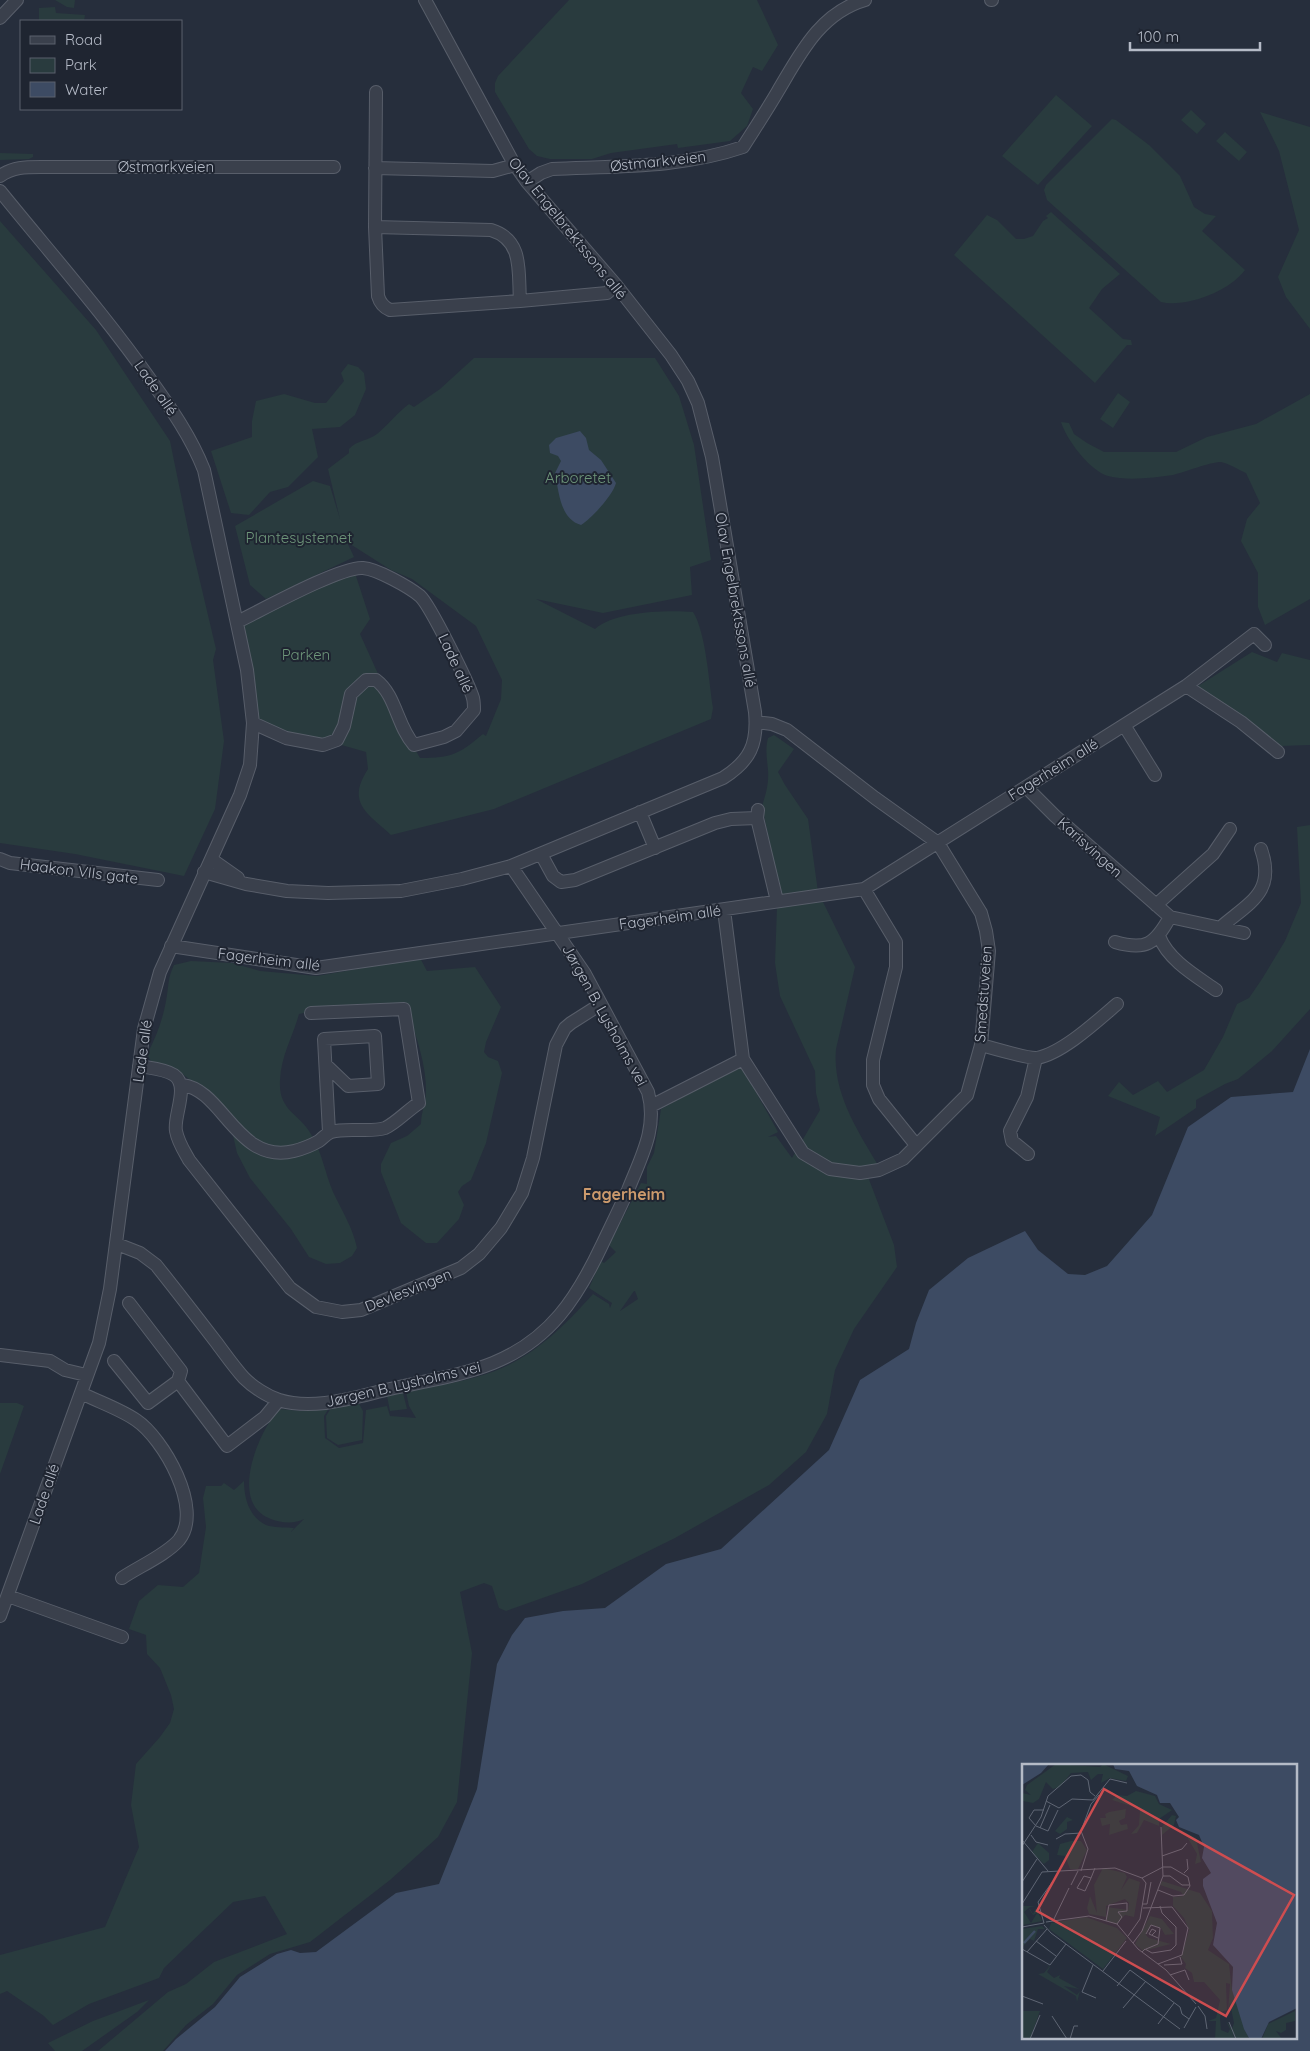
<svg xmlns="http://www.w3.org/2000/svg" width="1310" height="2051" viewBox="0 0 1310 2051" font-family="Quicksand,sans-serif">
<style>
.green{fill:#293b3e;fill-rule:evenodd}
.water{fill:#3d4b63;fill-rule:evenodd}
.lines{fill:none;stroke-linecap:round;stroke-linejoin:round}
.minor-casing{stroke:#585e6a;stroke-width:14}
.minor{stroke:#3a404c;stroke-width:12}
.labels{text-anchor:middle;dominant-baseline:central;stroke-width:4;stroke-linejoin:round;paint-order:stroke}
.street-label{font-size:15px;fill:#b5bbc7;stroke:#1f2531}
.park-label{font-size:15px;fill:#6e967a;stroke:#1f2531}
.neighbourhood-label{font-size:16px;font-weight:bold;fill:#cc9a6c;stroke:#1f2531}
.inset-river{fill:none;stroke:#3d4b63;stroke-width:2.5}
.inset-road{fill:none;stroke:#5f6674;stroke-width:1}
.view{fill:#ce4d50;fill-opacity:0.15;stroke:#ce4d50;stroke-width:2.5}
.inset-edge{fill:none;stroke:#b5bbc7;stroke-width:2.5}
</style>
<rect width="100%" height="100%" fill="#262e3c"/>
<path class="green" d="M55 0H75L74 8 67 7Z
M569 0H757L778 45 762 71 753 67 741 93 753 109 747 126 730 141 678 148 677 144 611 153 592 159H550L537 156 529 149 495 92V83L498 76Z
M55 7 56 13 85 15 84 21H39V8Z
M1056 95 1092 126 1038 185 1002 156Z
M1191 110 1206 124 1197 134 1181 120Z
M1260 112 1310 127V329L1286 297 1278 277 1299 230 1279 151Z
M1112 119 1116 120 1149 145 1180 176 1194 207 1205 214 1216 216 1202 231 1245 270C1230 291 1186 308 1161 302L1047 200 1044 190 1046 185Z
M1225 132 1247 152 1239 161 1216 141Z
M0 153 33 154V157L29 159 0 160Z
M1051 212 1120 274 1102 289 1089 308 1123 339 1131 340 1132 345H1127L1095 383 954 255 987 215 997 220 1016 239H1024L1033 236 1043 221 1048 218 1046 216Z
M0 221 96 330 170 441 190 539 216 649 213 660 224 741 215 809 184 876 75 854 0 843Z
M474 358H655L679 396 694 445 711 560 690 567 692 595 603 613 536 599 595 629C615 611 667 610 693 612 706 632 709 683 713 708L711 719 494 809 391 835C367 813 346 803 368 769L366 752 331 742 351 694 376 680 420 758C452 758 459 754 483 734L486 736 501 699 502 680 476 626 412 579 391 570 347 542 354 557 266 599 250 585 235 526 313 481 330 486 340 519 328 469 349 453V449C357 440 368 441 377 434 388 425 397 413 409 404L414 407 440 389Z
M348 364 358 367 364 373 366 389 355 415 340 427 312 429 318 457 288 487 270 492 249 515 231 513 211 451 252 437V421L256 401 284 394 315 403H326L344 381 341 373Z
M1118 393 1130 402 1113 428 1100 419Z
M1310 394V599L1265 625 1258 607V573L1241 541 1247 519 1260 503 1246 473C1239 470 1228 463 1221 462 1210 462 1185 472 1173 475 1153 478 1127 481 1108 476 1090 471 1066 439 1061 422L1069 423 1074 434 1087 443 1104 452H1176L1207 437 1256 424Z
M354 570 370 619 360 634 379 676 365 677 334 737 322 742 288 737 258 723 241 629 253 616Z
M1252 652 1277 662 1282 653 1310 660V745L1280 746 1195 688Z
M774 735 794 749 778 772 785 785 808 819 818 892 781 897 762 806C766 794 769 783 768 770 767 759 765 749 768 738Z
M1310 825V1009L1272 1051 1238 1079 1225 1084 1196 1100V1108L1155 1136 1160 1117 1108 1096 1119 1082 1133 1095 1158 1081 1167 1092 1204 1070 1223 1037 1237 1004 1249 998 1262 979 1285 941 1301 903 1297 827Z
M823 902 855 967 836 1049C832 1093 858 1131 879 1167L865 1169 894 1245 897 1267 854 1329 835 1370 827 1414 806 1452 769 1485 675 1538 582 1584 506 1611 499 1608 492 1586 484 1583 460 1592 472 1653 457 1802 438 1837 390 1880 310 1942 270 1954 237 1975 213 2004 186 2025 163 2051H98L168 1992 186 1984 214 1962 287 1934 265 1896 233 1902 164 1968 159 1978 89 2004 53 2025 44 2016 7 1991 0 1994V1955L105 1927 139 1847 131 1805 136 1764 160 1737 170 1723 174 1709 171 1695 160 1668 147 1654 146 1635 129 1629 139 1601 158 1585 183 1587 199 1573 206 1527 203 1498 206 1486H221L224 1483 234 1490 244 1481C244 1498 249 1517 266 1525 274 1528 285 1527 294 1528L291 1532 304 1519C295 1524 281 1523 271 1519 228 1504 258 1432 279 1409L303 1411 329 1408 324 1416 325 1438 339 1448 363 1443 366 1410 387 1406 390 1416 416 1418 409 1406 406 1392C434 1386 469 1381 495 1371 536 1355 565 1325 593 1294L609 1304 610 1308 612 1303 589 1288 601 1261 604 1263 616 1252 609 1245 641 1183 647 1184V1167L654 1153 661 1109 741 1065 778 1132 768 1137 776 1136 792 1158 820 1110 816 1093 815 1071 780 996 775 963 777 907ZM635 1291 638 1299 620 1311 634 1291Z
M420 958 427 971 475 967 501 1007 486 1042 484 1052 488 1057 498 1061 502 1073 486 1143 471 1180 462 1186 458 1192 464 1205 459 1219 437 1243H426L401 1223 381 1172V1164L391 1143 407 1136 421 1124C421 1112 426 1103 426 1090 426 1065 417 1039 409 1015L317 1010 299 1014C293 1036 281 1056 280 1080 278 1111 299 1113 311 1134 322 1152 325 1173 333 1192 342 1211 353 1228 357 1248L352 1256 340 1263 326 1264 309 1257 291 1229 250 1178 237 1153 230 1122 197 1085 181 1073 152 1063 147 1054C157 1036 164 1016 167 995 169 982 168 978 174 965L191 961 232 963 260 971 317 976Z
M403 1393 407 1409 390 1411 387 1396Z
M358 1402 363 1411 362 1440 338 1445 327 1438 326 1416 331 1408Z
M0 1403H17L24 1406 0 1474Z
M149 2000 137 2012 82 2051H55L48 2043 93 2021Z"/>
<path class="water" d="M580 431 586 438 589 450 601 460 616 483C613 495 592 518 581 525 560 519 559 492 555 473L561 461 558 456 550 453 549 445 556 438Z
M1310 1049V2051H165L176 2039 215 2007 240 1977 277 1954 291 1950 300 1953 316 1952 396 1893 439 1884 477 1789 497 1664 512 1635 525 1618 563 1611 605 1608 666 1564 721 1549 829 1450 860 1380 909 1349 916 1323 929 1290 968 1258 1025 1231 1038 1250 1068 1274 1085 1275 1107 1266 1152 1215 1188 1127 1231 1097 1293 1092ZM1024 1765H1296V2037H1024Z"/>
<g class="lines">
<g class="minor-casing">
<path id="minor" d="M991 0H992
M0 18 17 0
M375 168 493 171 515 165
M0 176C13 167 25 167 41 167H334
M527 182 541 173 552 169C616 166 682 168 743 147 755 128 767 110 778 91 800 54 820 13 865 0
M0 191C51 254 105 315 152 382 172 410 191 437 204 470L247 670 253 723 250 765 240 795 160 972 144 1029 110 1289 99 1343 0 1616
M375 227 376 92
M520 301 390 310C383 307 380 303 378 296L375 227 491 230C524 240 518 272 520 301L607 293 616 285
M237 622C260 611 341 566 363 568 377 569 409 587 420 596 430 605 469 684 473 698 474 702 474 706 474 710L456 731 444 737 414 745C397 726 396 695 376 680H366L351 694 344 726 337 740 323 745 286 738 253 723
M1186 686 1241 722 1278 752
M1124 725 1155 775
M1026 787 1055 816 1170 917 1244 933
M758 810 757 818 777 901
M640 812 655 848
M541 854 553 876 561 882 575 880 715 823 731 819 757 818
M0 859 10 863 158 880
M211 859 238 878
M204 872 246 884 287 891 328 893 401 891 462 879 511 866 723 778C750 761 758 744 755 712L712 457 698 403 688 381 671 355 616 285 527 182 513 162 425 0
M864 889 896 942V967L873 1060V1085L879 1099 916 1145
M1156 905 1213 854 1230 829
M724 910 743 1059 803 1153 830 1169 860 1173 879 1170 903 1159 967 1095 981 1045 989 951 986 931 981 913 938 843 875 798 787 730 772 724 756 722
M1221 927C1250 902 1276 892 1261 849
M1159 936C1168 960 1196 976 1216 990
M1115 942C1146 951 1155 944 1170 917
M171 946 316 968 864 889 1186 686 1254 634 1265 645
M981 1045C992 1048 1029 1059 1037 1058 1063 1053 1097 1021 1117 1004
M326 1065 348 1086 378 1084 375 1036 324 1039 329 1132
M139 1066C150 1068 165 1069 174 1075 190 1086 173 1116 176 1131 178 1142 184 1151 189 1160L290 1288 316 1307 342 1312 361 1310 461 1268 479 1254 501 1228 522 1193 533 1158 556 1045 565 1028 571 1023 601 1004
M182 1085C223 1089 237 1165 294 1151 302 1149 312 1145 319 1141 323 1138 326 1134 331 1132 347 1127 371 1133 385 1128 395 1124 409 1109 419 1103L404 1009 311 1013
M651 1106 743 1059
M1028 1154 1012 1141 1010 1131 1027 1097 1036 1058
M117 1244 140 1253 156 1265C176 1290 196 1316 216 1342 225 1354 234 1367 244 1378 253 1387 267 1396 279 1400 314 1411 355 1397 390 1389 424 1381 461 1376 493 1363 550 1340 577 1298 602 1245 611 1226 620 1208 628 1190 641 1157 658 1128 648 1092L585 974 511 866
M129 1303 181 1371 178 1381 227 1446 265 1417 279 1400
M0 1355 50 1361 65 1370 86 1375
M114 1361 148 1403 178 1381
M81 1393C99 1402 120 1409 136 1420 163 1438 204 1509 179 1540 166 1555 138 1567 122 1578
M8 1596 122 1637"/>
</g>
<use href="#minor" class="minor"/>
</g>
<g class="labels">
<g class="street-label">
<text transform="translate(658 161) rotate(-6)">Østmarkveien</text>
<text x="166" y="166">Østmarkveien</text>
<text transform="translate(568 228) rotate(51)">Olav Engelbrektssons allé</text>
<text transform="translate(156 388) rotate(55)">Lade allé</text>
<text transform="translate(736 600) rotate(80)">Olav Engelbrektssons allé</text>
<text transform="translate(456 663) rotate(65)">Lade allé</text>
<text transform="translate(1053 769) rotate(-32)">Fagerheim allé</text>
<text transform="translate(1090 847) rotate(42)">Karisvingen</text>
<text transform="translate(79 871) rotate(7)">Haakon VIIs gate</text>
<text transform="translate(670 917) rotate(-8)">Fagerheim allé</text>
<text transform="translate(269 959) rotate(7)">Fagerheim allé</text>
<text transform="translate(983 994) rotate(-86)">Smedstuveien</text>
<text transform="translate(605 1015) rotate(61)">Jørgen B. Lysholms vei</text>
<text transform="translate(142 1051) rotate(-82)">Lade allé</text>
<text transform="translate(408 1290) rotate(-22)">Devlesvingen</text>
<text transform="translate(403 1384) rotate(-13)">Jørgen B. Lysholms vei</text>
<text transform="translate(44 1494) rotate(-71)">Lade allé</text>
</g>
<g class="park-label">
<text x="578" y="477">Arboretet</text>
<text x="299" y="537">Plantesystemet</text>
<text x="306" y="654">Parken</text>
</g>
<g class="neighbourhood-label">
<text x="624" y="1194">Fagerheim</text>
</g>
</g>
<g transform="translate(1022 1764)">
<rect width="275" height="275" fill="#262e3c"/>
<path d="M34 0 78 3 81 0 106 12 104 17 88 14 79 19 81 10H76L69 16 66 8 49 9 38 23 31 25 24 18 17 35 11 39 1 37 0 41V29L9 31 3 26 5 21ZM114 27 133 32 137 40 150 46 137 55V62L122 56 115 69 109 70 117 61 118 45 90 36 95 31 105 32ZM104 45 103 54 97 57 99 61 105 60 106 65 87 71 88 60 80 62 78 54H84L83 50 87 48ZM150 51 154 52 152 61 140 71 139 64ZM45 53 51 56 45 58V65L38 70 33 67ZM159 66 174 74 179 98 173 100 175 90 165 73 158 69ZM49 77H59L65 86 56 105H48L43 92 35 91 38 80ZM16 79 27 89V96L22 100 10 88ZM81 104 103 109 105 113 99 126 107 114 118 118 112 153 103 151 95 160 85 157V143L106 146 107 139 103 135 84 142V153L67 150 65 144 68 132 75 149 72 121ZM140 117 178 129 190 147 191 174 186 186 207 200 210 226 227 275H214L210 269 213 275H193L194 257H186L194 254 198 236 182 218H172L170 209 163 204 164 200 159 193 167 166 162 154 151 142V133L162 132 159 128 138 121ZM204 219 208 220 206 247 208 239 212 259 210 265 204 257 208 265 206 269 199 266 198 254 199 248 205 246ZM1 142H14L8 143 2 148 9 159 15 149 11 151 7 145H8L11 150 14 144 20 157 1 161ZM128 152 140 155 152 170 143 171 139 164 129 161 124 171 127 174 149 180 121 187 113 180ZM64 153 95 164 105 174 81 205 27 165 29 159ZM20 162 23 165H16L12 177 8 175 0 183V165ZM24 200 28 203 25 208 32 214 38 211 37 214 57 225 42 222 55 231 58 227 55 238 54 232 16 210 22 209 27 203ZM0 247H18L8 275H0ZM273 247V257L264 259V266L259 269 254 267 260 275H240L246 260Z" fill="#293b3e" fill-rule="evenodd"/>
<path d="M0 0H27L19 9 0 21ZM91 0H275V244L247 258 239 275 227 274 222 265 210 226 211 203 191 181 195 159 181 122V115L189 109 180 94 182 83 177 71 157 63 154 56 157 53 148 39H138L135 31 115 22 107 7 93 5Z" fill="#3d4b63"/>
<path class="inset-river" d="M2 179 13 167"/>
<path class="inset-road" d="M24 37 37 44 50 35 71 36 88 15 105 19M22 46H12L7 54 14 62 26 67 36 46M18 64 28 41M9 71 14 78 26 81M34 75 43 70 59 69M0 76 26 107M0 82 19 53 26 32 49 12 59 11 66 16 68 28 73 32M140 92 160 85 165 79M59 107 66 85 59 67 69 40 77 31M162 109 166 105 165 95M141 112H148L160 121H168M69 114 63 127 55 124 62 112 69 114 73 104M120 114 141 103H149L166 113 168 122 162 131 151 132 136 126M0 118 15 95M49 121 56 107M0 140 20 108 93 104 120 114 124 119 118 155 106 172M121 140H125L129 118M121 144 150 143 166 164 160 191 136 200M31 157 47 124M84 157 87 141 105 139V147L96 148 100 153 95 160M24 158 67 152 95 160 116 185 144 206 174 240M22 159 16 138 31 117M22 161 29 169 158 265M0 163 22 159M124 170 129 161 138 164 136 180 124 185M130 171 134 167 130 165 127 170 136 174M14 177 34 192M111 179 120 167 141 112 139 63M0 185 28 201M5 188 25 165M120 188 123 185 130 189 149 186 154 181V163L140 149 138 142M28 201 44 180M71 201 60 228 74 234M142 201 160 200 158 193M81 207 104 177M148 211 163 206 167 216M95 222 108 206 158 243 160 250 167 255M0 232 21 240M176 242 183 252 185 265M101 244 124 217M30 252 45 275M207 258 214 275M136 260 152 239M162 264 174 243M8 275 18 251M48 275 52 262H56"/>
<path class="view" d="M82 25 272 131 204 252 15 147Z"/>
<rect width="275" height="275" class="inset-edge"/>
</g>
<rect x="20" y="20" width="162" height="90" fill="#1f2531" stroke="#5b616d"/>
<rect x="30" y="36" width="25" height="8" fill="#3a404c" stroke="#5b616d"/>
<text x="65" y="45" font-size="15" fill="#b5bbc7">Road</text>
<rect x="30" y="58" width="25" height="15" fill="#293b3e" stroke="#5b616d"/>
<text x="65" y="70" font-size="15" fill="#b5bbc7">Park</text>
<rect x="30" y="82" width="25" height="15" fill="#3d4b63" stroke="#5b616d"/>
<text x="65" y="95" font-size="15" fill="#b5bbc7">Water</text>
<path d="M1130 42v8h130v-8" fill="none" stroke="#b5bbc7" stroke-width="2.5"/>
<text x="1138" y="42" font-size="15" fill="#b5bbc7" stroke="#1f2531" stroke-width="4" paint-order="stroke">100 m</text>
</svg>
